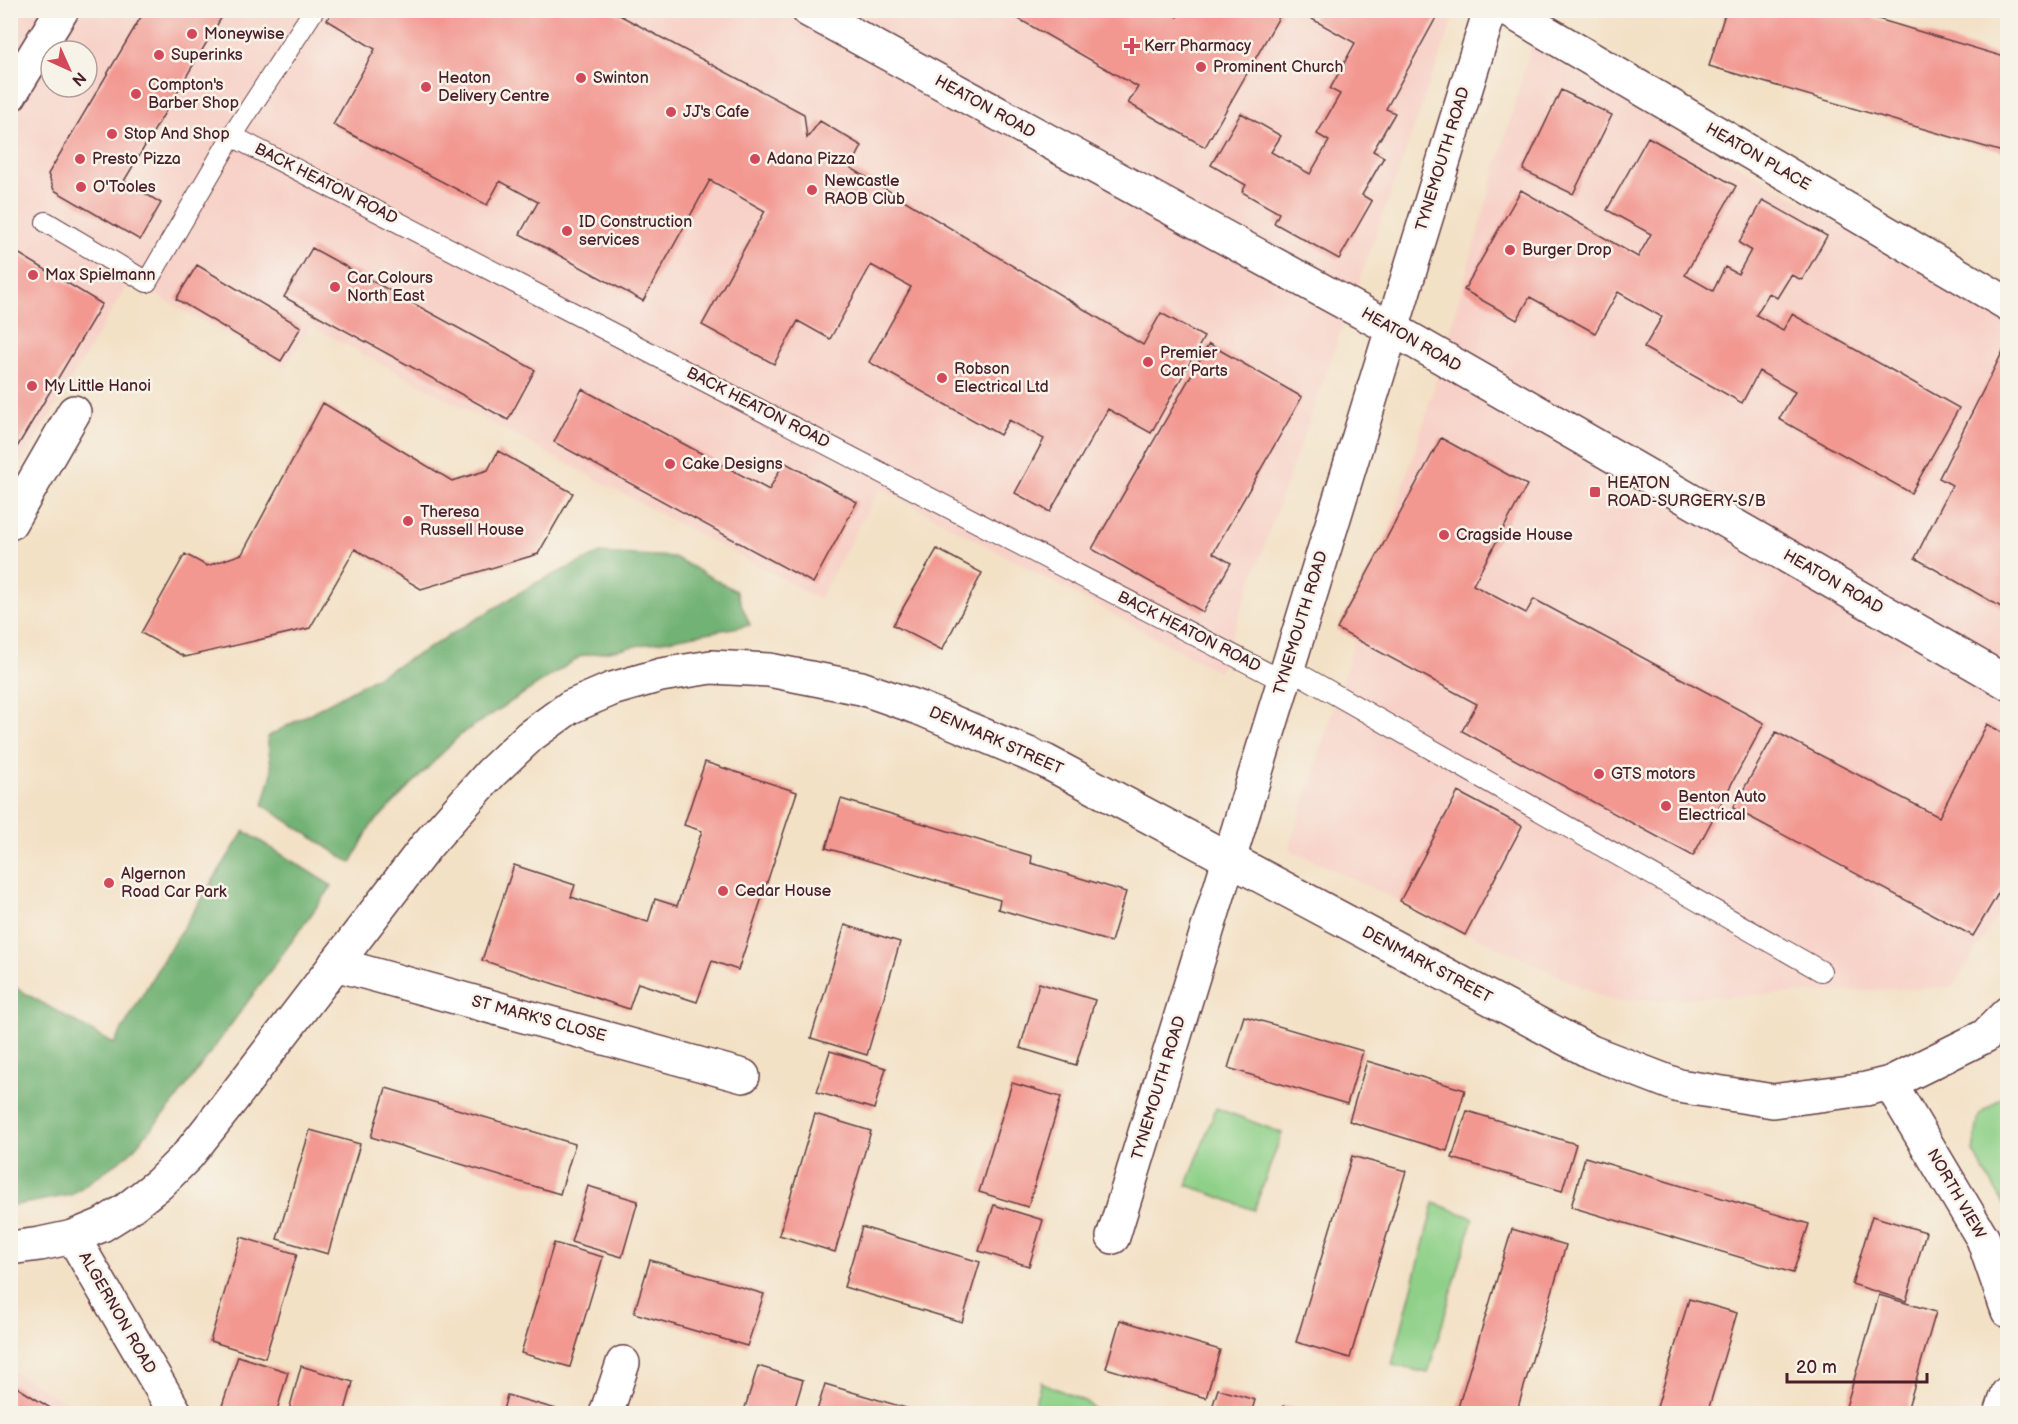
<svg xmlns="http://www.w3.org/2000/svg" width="2018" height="1424" viewBox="0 0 2018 1424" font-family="'Balsamiq Sans',sans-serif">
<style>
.built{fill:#f7d1c7;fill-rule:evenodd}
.green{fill:#8ed088;stroke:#6c785a;stroke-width:1.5}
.forest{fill:#72b274;stroke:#5e6850;stroke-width:1.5}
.building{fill:#f29891}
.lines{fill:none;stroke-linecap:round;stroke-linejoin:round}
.service-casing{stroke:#633c42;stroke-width:22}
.minor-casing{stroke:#633c42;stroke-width:36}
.tertiary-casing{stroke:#633c42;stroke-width:36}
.secondary-casing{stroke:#633c42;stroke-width:36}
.service{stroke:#fff;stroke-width:20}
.minor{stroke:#fff;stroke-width:33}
.tertiary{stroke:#fff;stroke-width:33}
.secondary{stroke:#fff;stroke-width:33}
.poi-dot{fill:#d1495b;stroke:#f7f3e8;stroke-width:2}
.labels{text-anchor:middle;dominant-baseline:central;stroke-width:5;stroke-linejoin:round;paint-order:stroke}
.poi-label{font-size:16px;fill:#4a1f2b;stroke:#f7f3e8;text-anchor:start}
.street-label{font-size:16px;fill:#4a1f2b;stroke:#f7f3e8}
</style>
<rect width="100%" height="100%" fill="#f7f3e8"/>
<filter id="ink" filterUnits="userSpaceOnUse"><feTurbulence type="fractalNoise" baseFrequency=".0167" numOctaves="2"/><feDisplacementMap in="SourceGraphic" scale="12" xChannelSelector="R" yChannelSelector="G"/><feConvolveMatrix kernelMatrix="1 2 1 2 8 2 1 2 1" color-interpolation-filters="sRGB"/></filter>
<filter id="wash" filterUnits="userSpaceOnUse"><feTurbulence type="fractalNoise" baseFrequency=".008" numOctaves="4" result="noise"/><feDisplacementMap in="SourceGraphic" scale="24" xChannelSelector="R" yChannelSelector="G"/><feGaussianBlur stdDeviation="1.35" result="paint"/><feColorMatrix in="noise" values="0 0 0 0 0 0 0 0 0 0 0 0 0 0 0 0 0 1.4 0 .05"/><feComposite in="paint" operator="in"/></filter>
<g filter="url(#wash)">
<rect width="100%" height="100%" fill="#f3e1c6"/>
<path class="built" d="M11 11H1456L1219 672 880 488 819 599 311 326 285 368 130 280 11 482ZM51 51H87V87H51Z
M1531 46 2007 320V901L1953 987 1612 1001 1289 849 1424 421Z
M11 1370 84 1413H11Z"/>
<path class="green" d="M2007 1094V1209L1973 1152 1979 1115Z
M1216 1108 1282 1133 1254 1210 1187 1185Z
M1434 1203 1473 1218 1428 1373 1392 1365Z
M1041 1382 1086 1402 1099 1413H1032Z"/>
<path class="forest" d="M600 553 674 557 736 591 750 625 581 656 460 735 370 827 351 863 263 805 272 773 267 737 429 648 534 584Z
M244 831 332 886 173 1104 129 1154 71 1195 11 1206V985L114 1044 161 963Z"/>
<g id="blocks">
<path class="building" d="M145 10H226L124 181 161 203 140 240 54 190 48 174Z
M333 10H610L804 114 807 138 820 121 862 146 851 168 1143 345 1161 313 1204 337 1151 433 1108 409 1050 512 1015 493 1044 439 1009 420 1000 435 869 362 911 287 871 265 830 339 798 321 774 364 702 325 765 211 710 180 643 301 520 234 538 202 500 181 487 205 333 125 375 49 327 20Z
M1003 10H1166L1177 17 1180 10H1283L1205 147 1128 103 1138 87Z
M1317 10H1432L1438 14 1386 109 1395 113 1373 151 1384 157 1362 195 1372 201 1339 259 1274 223 1279 213 1242 192 1246 185 1211 165 1241 113 1281 136 1271 152 1310 174 1329 141 1317 134 1340 94 1330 89 1355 43 1312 19Z
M1726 10H1848L2008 58 2006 153 1709 66Z
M1561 90 1612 115 1573 194 1523 170Z
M1648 137 1736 186 1685 275 1713 291 1725 267 1738 274 1751 250 1739 243 1763 200 1827 236 1802 280 1791 275 1777 298 1769 293 1756 315 1783 330 1792 314 1959 408 1911 493 1779 419 1795 392 1759 371 1742 403 1644 348 1662 317 1618 292 1595 333 1530 297 1517 320 1464 290 1521 190 1638 257 1651 234 1607 210Z
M312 248 535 370 508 420 284 297Z
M10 253H18L102 304 10 459Z
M197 265 301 327 281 361 176 299Z
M1209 344 1302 397 1213 553 1231 563 1203 612 1092 549Z
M2004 349 2008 351V611L1915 558 1952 485 1939 478Z
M582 389 769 490 784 462 857 502 813 583 554 442Z
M323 403 452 481 488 470 498 451 573 493 538 554 421 589 355 549 310 628 185 657 141 633 185 554 207 566 242 554Z
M1441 438 1527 485 1473 585 1526 613 1534 599 1764 723 1693 856 1462 731 1477 704 1337 629Z
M937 549 982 573 942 650 893 625Z
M1987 724 2008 736V877L1973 936 1733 808 1776 732 1939 817Z
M705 762 797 792 738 970 712 961 697 1002 638 983 629 1009 482 960 514 865 575 885 571 897 648 922 655 899 677 906 702 831 684 825Z
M1458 792 1522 826 1465 935 1400 901Z
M841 799 1032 856 1031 863 1126 892 1111 942 998 909 1000 900 826 848Z
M845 925 900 942 867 1055 811 1038Z
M1039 983 1095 1000 1076 1065 1020 1048Z
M1244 1016 1363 1051 1347 1104 1228 1068Z
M830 1051 886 1068 874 1109 817 1092Z
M1367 1061 1465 1090 1447 1151 1349 1121Z
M1012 1083 1061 1097 1028 1207 979 1192Z
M386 1088 575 1144 560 1194 371 1137Z
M1467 1111 1576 1144 1562 1191 1452 1158Z
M815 1114 871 1131 835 1252 779 1235Z
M310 1130 360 1144 328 1254 277 1239Z
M1352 1156 1406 1171 1350 1358 1296 1342Z
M1585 1157 1809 1224 1793 1273 1571 1207Z
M588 1186 638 1201 622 1257 571 1242Z
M994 1205 1043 1220 1029 1266 979 1251Z
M1872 1216 1926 1232 1906 1301 1852 1284Z
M862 1227 980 1262 962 1322 844 1287Z
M1512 1229 1566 1245 1516 1414H1456Z
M241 1237 297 1254 265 1358 210 1341Z
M554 1243 603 1257 570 1367 521 1353Z
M650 1260 764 1294 747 1346 634 1313Z
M1879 1295 1936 1312 1906 1414H1856L1845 1410Z
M1689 1299 1737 1313 1707 1414H1655Z
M1120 1320 1220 1350 1206 1398 1106 1368Z
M238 1356 288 1372 276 1414H246L222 1406Z
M301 1366 353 1382 344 1414H288Z
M758 1366 803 1380 793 1414H743Z
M10 1383 60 1414H10Z
M825 1384 923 1413V1414H816Z
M1218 1389 1255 1400 1251 1414H1210Z
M507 1395 556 1409 554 1414H502Z
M1284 1406 1306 1413 1305 1414H1281Z"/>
</g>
</g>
<g filter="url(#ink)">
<use href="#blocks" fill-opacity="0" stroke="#633c42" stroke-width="1.5"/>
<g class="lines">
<g class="service-casing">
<path id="service" d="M232 136 1283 681
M46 222 147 282 232 136 314 10
M1287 667 1821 971"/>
</g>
<g class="minor-casing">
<path id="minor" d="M1508 10 2008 304
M10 523 74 412
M335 964 743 1076
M1890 1083 1983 1239 2008 1311
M73 1237 176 1414
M1113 1237 1490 10
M10 1248 40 1244 73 1237 102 1225 126 1210 159 1184 188 1155 226 1107 427 845 491 773 530 736 570 707 612 689 661 675 711 667 769 670 861 688 919 708 1045 761 1591 1052 1679 1086 1773 1101 1866 1089 1890 1083 1985 1036 2008 1013
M606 1414 623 1363
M2001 1414 2008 1393"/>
</g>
<g class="tertiary-casing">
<path id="tertiary" d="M808 10 1391 328 2008 683"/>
</g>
<g class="secondary-casing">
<path id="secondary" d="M10 95 62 10"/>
</g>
<use href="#service" class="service"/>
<use href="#minor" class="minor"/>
<use href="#tertiary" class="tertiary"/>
<use href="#secondary" class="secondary"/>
</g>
</g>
<g class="poi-dot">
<circle cx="192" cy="34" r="6"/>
<path d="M1129 37h6v6h6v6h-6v6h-6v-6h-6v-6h6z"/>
<circle cx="159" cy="55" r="6"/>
<circle cx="1201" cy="67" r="6"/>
<circle cx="581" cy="78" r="6"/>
<circle cx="426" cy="87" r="6"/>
<circle cx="136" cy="94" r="6"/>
<circle cx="671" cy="112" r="6"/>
<circle cx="112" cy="134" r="6"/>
<circle cx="80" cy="159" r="6"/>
<circle cx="755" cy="159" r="6"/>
<circle cx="81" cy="187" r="6"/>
<circle cx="812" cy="190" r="6"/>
<circle cx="567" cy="231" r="6"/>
<circle cx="1510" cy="250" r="6"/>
<circle cx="33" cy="275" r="6"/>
<circle cx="335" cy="287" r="6"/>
<circle cx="1148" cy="362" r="6"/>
<circle cx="942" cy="378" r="6"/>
<circle cx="32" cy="386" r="6"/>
<circle cx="670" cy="464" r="6"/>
<rect x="1589" y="486" width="12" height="12" rx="3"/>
<circle cx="408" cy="521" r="6"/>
<circle cx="1444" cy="535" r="6"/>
<circle cx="1599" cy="774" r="6"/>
<circle cx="1666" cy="806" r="6"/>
<circle cx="109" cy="883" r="6"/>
<circle cx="723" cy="891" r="6"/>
</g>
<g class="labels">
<g class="poi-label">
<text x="204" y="34">Moneywise</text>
<text x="1144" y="46">Kerr Pharmacy</text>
<text x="171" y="55">Superinks</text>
<text x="1213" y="67">Prominent Church</text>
<text x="438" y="78">Heaton<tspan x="438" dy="18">Delivery Centre</tspan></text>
<text x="593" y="78">Swinton</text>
<text x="148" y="85">Compton's<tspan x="148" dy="18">Barber Shop</tspan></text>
<text x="683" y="112">JJ's Cafe</text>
<text x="124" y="134">Stop And Shop</text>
<text x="92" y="159">Presto Pizza</text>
<text x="767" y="159">Adana Pizza</text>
<text x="824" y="181">Newcastle<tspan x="824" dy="18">RAOB Club</tspan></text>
<text x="93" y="187">O'Tooles</text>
<text x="579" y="222">ID Construction<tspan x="579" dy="18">services</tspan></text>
<text x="1522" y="250">Burger Drop</text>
<text x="45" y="275">Max Spielmann</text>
<text x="347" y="278">Car Colours<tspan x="347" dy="18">North East</tspan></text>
<text x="1160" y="353">Premier<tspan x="1160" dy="18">Car Parts</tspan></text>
<text x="954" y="369">Robson<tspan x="954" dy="18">Electrical Ltd</tspan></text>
<text x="44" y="386">My Little Hanoi</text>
<text x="682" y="464">Cake Designs</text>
<text x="1607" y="483">HEATON<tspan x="1607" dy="18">ROAD-SURGERY-S/B</tspan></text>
<text x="420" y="512">Theresa<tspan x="420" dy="18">Russell House</tspan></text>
<text x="1456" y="535">Cragside House</text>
<text x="1611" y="774">GTS motors</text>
<text x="1678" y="797">Benton Auto<tspan x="1678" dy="18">Electrical</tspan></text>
<text x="121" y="874">Algernon<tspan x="121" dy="18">Road Car Park</tspan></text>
<text x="735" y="891">Cedar House</text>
</g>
<g class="street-label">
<text transform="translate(985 107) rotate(29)">HEATON ROAD</text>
<text transform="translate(1758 157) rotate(30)">HEATON PLACE</text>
<text transform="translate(1443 159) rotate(-73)">TYNEMOUTH ROAD</text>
<text transform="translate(326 184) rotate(27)">BACK HEATON ROAD</text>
<text transform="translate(1411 340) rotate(30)">HEATON ROAD</text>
<text transform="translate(758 408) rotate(27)">BACK HEATON ROAD</text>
<text transform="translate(1833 582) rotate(30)">HEATON ROAD</text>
<text transform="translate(1301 623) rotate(-73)">TYNEMOUTH ROAD</text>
<text transform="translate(1189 632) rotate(27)">BACK HEATON ROAD</text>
<text transform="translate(996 741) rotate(24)">DENMARK STREET</text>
<text transform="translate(1427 965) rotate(28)">DENMARK STREET</text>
<text transform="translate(539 1019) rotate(15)">ST MARK'S CLOSE</text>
<text transform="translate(1159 1088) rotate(-73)">TYNEMOUTH ROAD</text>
<text transform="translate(1956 1194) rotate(60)">NORTH VIEW</text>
<text transform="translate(117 1313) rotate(60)">ALGERNON ROAD</text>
</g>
</g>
<rect width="2018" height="1424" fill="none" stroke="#f7f3e8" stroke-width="36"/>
<g transform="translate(69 69) rotate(135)"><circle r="28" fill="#f7f3e8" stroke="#b29e9c" stroke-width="1.5"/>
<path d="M0-4.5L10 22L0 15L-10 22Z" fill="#d1495b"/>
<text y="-9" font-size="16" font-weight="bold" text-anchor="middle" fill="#4a1f2b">N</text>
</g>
<path d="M1787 1373v9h140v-9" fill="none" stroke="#4a1f2b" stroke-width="3"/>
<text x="1796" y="1373" font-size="18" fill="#4a1f2b" stroke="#f7f3e8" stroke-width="4.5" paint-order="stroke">20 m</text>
</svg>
